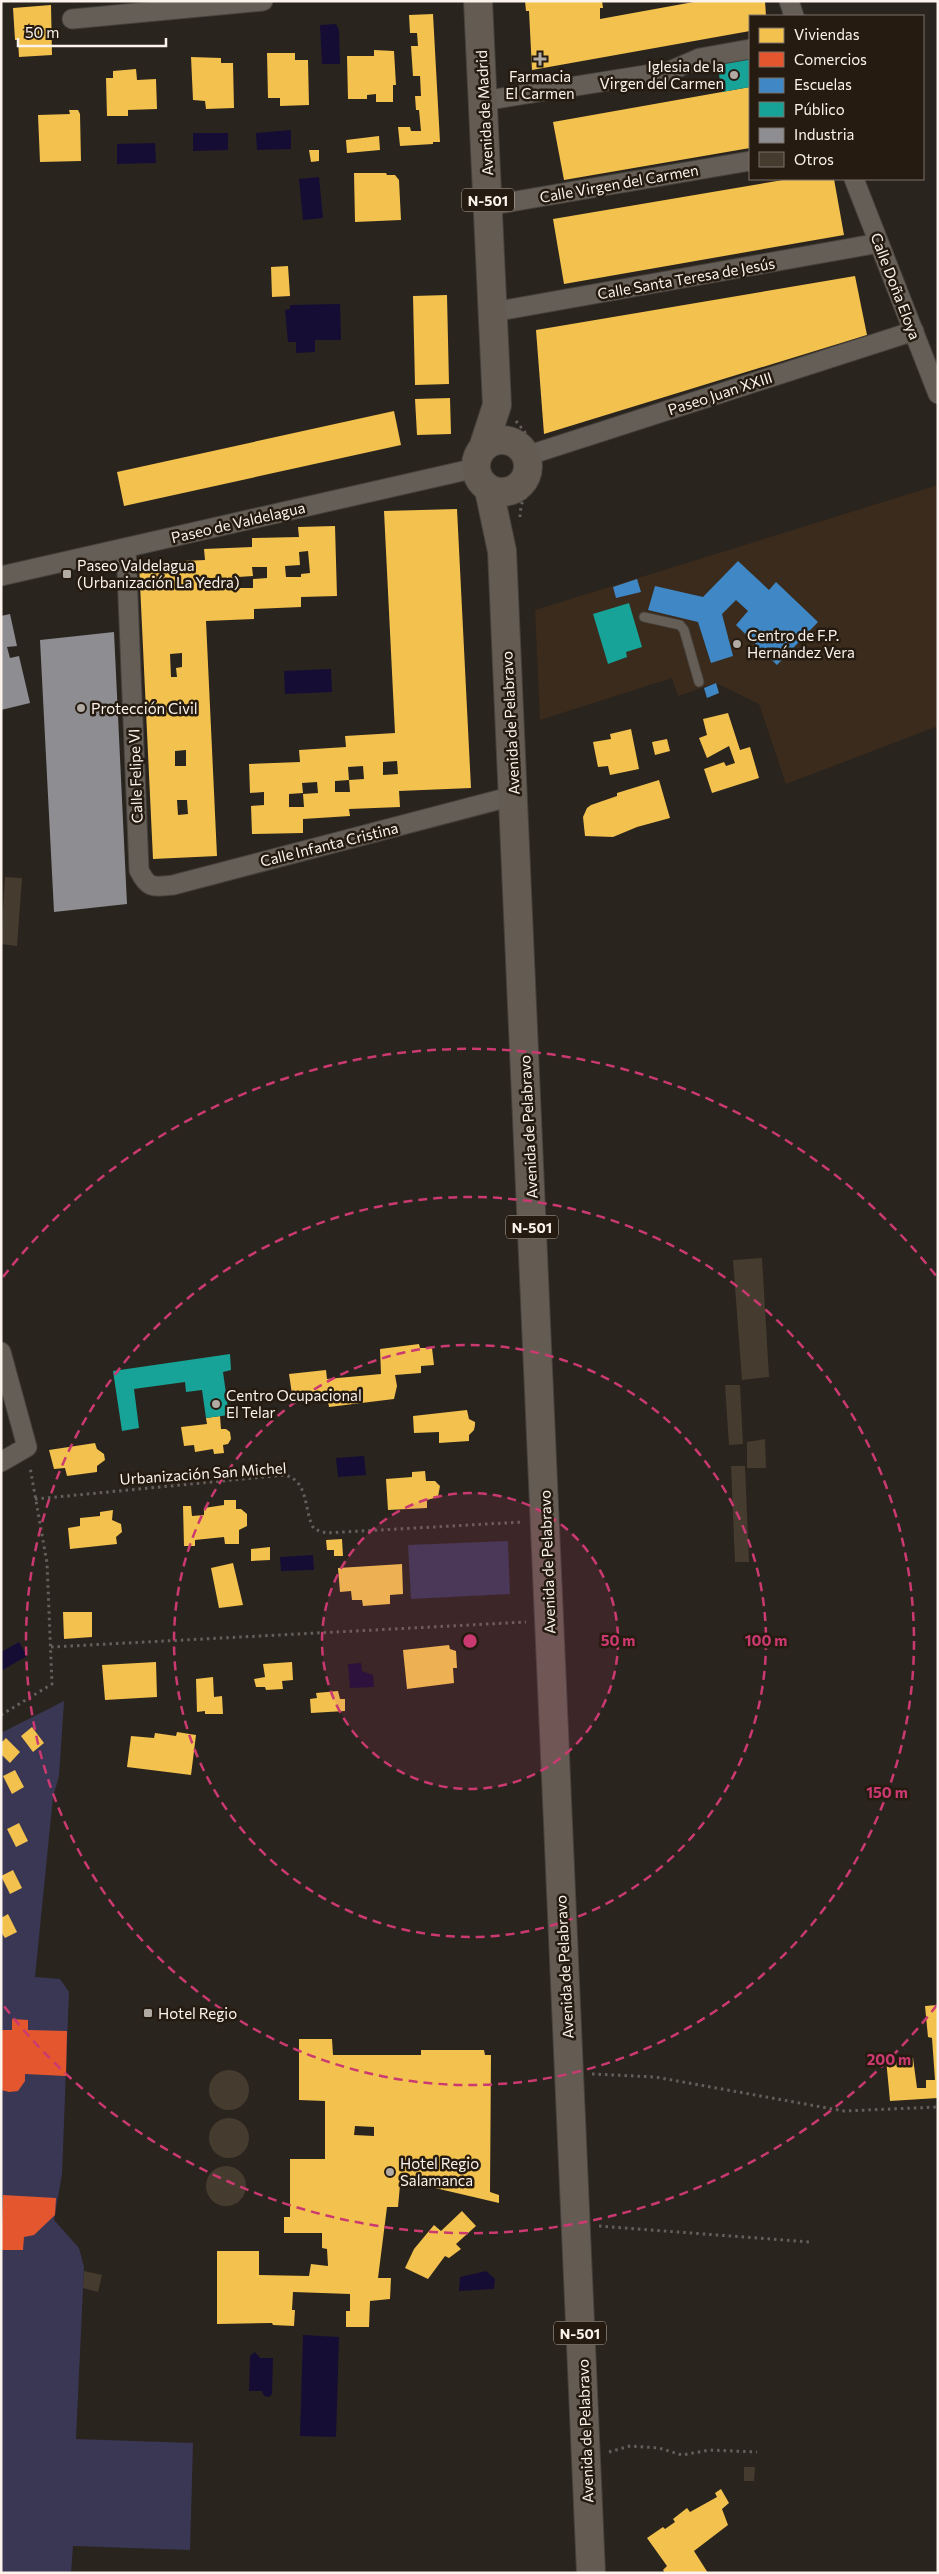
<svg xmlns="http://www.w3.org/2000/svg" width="939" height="2574" viewBox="0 0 939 2574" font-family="Commissioner,sans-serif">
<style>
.built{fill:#3a2b1c}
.green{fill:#3a3754}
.water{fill:#160d35}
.homes{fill:#f2c14e;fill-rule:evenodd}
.shops{fill:#e4572e}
.schools{fill:#3f88c5}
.public{fill:#17a398}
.industry{fill:#8d8d92}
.building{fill:#463b2f}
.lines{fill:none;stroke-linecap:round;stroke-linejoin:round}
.service-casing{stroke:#46413c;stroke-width:11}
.minor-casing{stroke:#46413c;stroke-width:21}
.trunk-casing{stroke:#46413c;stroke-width:30}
.path{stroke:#645f5a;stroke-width:3;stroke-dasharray:2.5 4;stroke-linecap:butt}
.service{stroke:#645e57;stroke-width:9}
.minor{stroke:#645e57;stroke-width:19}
.trunk{stroke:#645c53;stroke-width:28}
.ring{fill:none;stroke:#cb3971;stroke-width:2.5;stroke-dasharray:9 6}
.poi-dot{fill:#b2aba4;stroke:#251b10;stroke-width:2}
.labels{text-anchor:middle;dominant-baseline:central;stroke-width:5;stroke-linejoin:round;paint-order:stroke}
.shield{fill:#251b10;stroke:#bbb2aa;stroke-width:1}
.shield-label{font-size:14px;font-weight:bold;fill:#fbf3ec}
.poi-label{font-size:15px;fill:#fbf3ec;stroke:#251b10;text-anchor:start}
.street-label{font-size:15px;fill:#fbf3ec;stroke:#251b10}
.centre{fill:#cb3971;stroke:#251b10;stroke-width:2.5}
.ring-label{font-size:15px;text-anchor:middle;font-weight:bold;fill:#cb3971;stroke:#251b10;stroke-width:5;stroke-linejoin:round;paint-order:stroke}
</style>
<rect width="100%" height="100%" fill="#2a241e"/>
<path class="built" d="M938 485V726L786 784 759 704 716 683 678 696 672 678 540 720 535 610Z"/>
<path class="green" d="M508 1541 510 1594 411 1599 408 1545Z
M64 1701 59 1776 53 1797 35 1977 60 1979 69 1992 62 2174 54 2220 79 2248 84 2267 76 2439 193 2443 190 2550 73 2546 71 2573H1V1733Z"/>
<path class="water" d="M336 24 339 30 340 64H322L320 25Z
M291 130V149L257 150 256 133Z
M193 133H228V150L193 151Z
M155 143 156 163 117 164V144Z
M319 177 323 218 303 220 299 179Z
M340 304 341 340H315V352L296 353V342H288L285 310 290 309V305Z
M331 669 332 692 285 694 284 671Z
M364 1456 366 1475 338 1477 336 1458Z
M313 1555 314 1570 281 1571 280 1557Z
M19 1642 27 1656 1 1671V1652Z
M361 1663 362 1671 373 1675 374 1687 350 1688 348 1664Z
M486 2271 495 2279 494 2289 459 2291 460 2277Z
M303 2335 339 2337 336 2437 300 2436Z
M255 2352 260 2358H273L272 2394 269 2397 264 2396 262 2391H249L250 2356Z"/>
<path class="homes" d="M525 1H602L603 8H600V19L699 1H765L766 16H750V31L532 70 529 11H526Z
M51 5 52 55 19 57 18 40H15L13 8Z
M433 14 440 142H433V144L400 146 398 127H410L411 131H421L419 110H416L415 96H421L420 76H413L411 46H418L417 33H410L409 15Z
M374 50 394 51 396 85H393V102H376V94L367 95V99H348L347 56H374Z
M267 53H295V60H308L309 105 280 106V98H268Z
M191 57 221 58V63H233L234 108 206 109 205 101 193 100Z
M136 69 137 80 156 79 157 109 128 110V116H107L106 78H113V71Z
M750 87V148L564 180 553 122Z
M69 110H78L80 114 81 161 40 162 38 115 70 114Z
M379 136 380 150 347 153 346 140Z
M309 150H319V161L311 162Z
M354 173H386L387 175H395L399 180 401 220 355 222Z
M789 179H834L844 235 564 284 553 219Z
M288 266 290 296 272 297 271 267Z
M855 276 867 335 544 434 536 330Z
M447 295 449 384 415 385 413 296Z
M450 398 451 434 417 435 415 399Z
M394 411 401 445 124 506 117 472Z
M457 509 471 788 399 791 400 807 349 809 350 816 303 819V833L252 834 251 806 264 805V792L250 793 249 764 300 762 299 750 346 747 345 736 395 733 384 511ZM397 761 398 774 383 775V762ZM363 766 364 779 349 780 350 792H335V781L349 780 348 767ZM317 782 318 793 303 794 304 807H289V794L303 793 302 783Z
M335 526 337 596 301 597V607L254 609V619L206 621 217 856 153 859 139 563 205 560 204 549 252 547V538L299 537 298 527ZM308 551 310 573 301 574V577H286L285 566 300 565 299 552ZM252 567H267V578L253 579V588H239L238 577 253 576ZM204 578H219L220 590 205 591ZM182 653V667L176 668 177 677H171L170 654ZM184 702V716H173L172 703ZM186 750V766H175V751ZM177 800H187L188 814 178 815Z
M728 713 740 750 750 747 759 778 712 793 704 769 724 762 726 766 735 763 729 746 707 758 699 738 707 735 703 719Z
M631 729 639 769 610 775 608 766 598 767 593 742 611 739 610 734Z
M667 739 670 751 655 755 652 742Z
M659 780 670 818 637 827 613 837 585 836 583 817 587 808 591 805 617 796V793Z
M419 1344 420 1348H432L434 1365 421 1366V1373L395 1375 397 1386 394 1399 329 1407 327 1396 293 1401 289 1374 326 1370 327 1379 381 1374 380 1349Z
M467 1410 469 1419 475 1422V1425L474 1430 469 1435V1441L439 1443V1432L414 1433 413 1416Z
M220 1416 221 1429H226L230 1432 231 1439 228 1444 223 1445 224 1453 214 1454 213 1449 195 1452 194 1445 184 1446 181 1427 207 1424 206 1418Z
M95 1443 97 1449 104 1454 105 1460 97 1466V1472L67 1476 65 1468 54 1469 49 1450Z
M425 1471 426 1481H435L440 1486 438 1497 427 1500V1508L388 1510 386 1479 412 1477V1472Z
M224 1500H236V1509H241L247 1514V1526L239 1530V1544H225L224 1537 195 1540V1546H184L183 1506H191L192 1516 204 1515V1508L224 1505Z
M113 1510 112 1520 121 1524 122 1532 116 1537 117 1544 70 1549 68 1528 80 1526V1518L100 1516V1512Z
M342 1539 343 1556H334V1550H327L326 1540Z
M270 1547V1560L251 1561V1549Z
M233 1563 243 1605 219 1608 211 1568Z
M402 1564 403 1594 390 1595V1604L363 1606 362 1600H352L351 1591 340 1592 338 1568Z
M63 1612H92V1637L64 1639Z
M449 1645 450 1649 456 1651 457 1668H453L454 1683 407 1689 403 1650Z
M156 1662 157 1697 105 1700 102 1665Z
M292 1662 293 1680 282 1681 283 1689 266 1690 265 1687H256L254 1679 265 1677 263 1664Z
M213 1677 214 1697 222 1696 223 1714H205V1711L197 1712 196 1679Z
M338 1691 340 1699H345V1711L311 1713 310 1699 317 1698 316 1693Z
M32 1727 44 1743 33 1752 21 1736Z
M177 1732 196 1735 191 1775 127 1767 131 1736 154 1738 155 1733 176 1736Z
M6 1738 20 1752 10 1763 1 1754V1743Z
M15 1770 24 1787 12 1794 3 1776Z
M19 1823 28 1841 16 1847 7 1829Z
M13 1870 22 1888 10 1894 1 1876Z
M8 1914 17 1932 5 1938 1 1932V1918Z
M938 2005V2098L890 2101 886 2059 913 2058 917 2088H926V2080H935L932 2038 928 2037 925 2006Z
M299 2039H332L333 2055H421V2050H484L485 2055H491L490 2192 499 2195V2203L418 2184 400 2185 398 2207H387L378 2278H391L390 2299 370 2301 369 2327H346V2311H350V2294L293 2292 292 2310H295L294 2326 273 2325 272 2323 217 2324V2251H259V2275L309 2276 311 2264 328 2266 327 2249 322 2248V2233H284V2217H290V2159H325V2101L299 2100ZM355 2126 374 2127V2136L354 2135Z
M462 2211 476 2226 456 2244 461 2249 449 2258 445 2256 428 2279 405 2268 414 2249 434 2225 441 2231Z
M721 2489 729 2503 722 2509 728 2525 694 2551 708 2573H665L663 2570 667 2566 647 2538 663 2527 665 2529 675 2522 673 2519 687 2508 690 2512 717 2497 715 2493Z"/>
<path class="shops" d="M12 2019 28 2020V2030L67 2031 66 2076 25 2074V2081L18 2091 9 2092 1 2090V2030H12Z
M3 2195 56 2198 55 2215 34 2235 24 2237 23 2250H1Z"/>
<path class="schools" d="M738 561 769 590 776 582 818 622 777 665 736 625 748 611 736 600 722 614 733 656 711 663 698 622 648 610 655 586 703 597Z
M637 579 641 592 616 598 613 587Z
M716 683 719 693 707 698 704 688Z"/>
<path class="public" d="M750 56V87L722 92 717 63Z
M629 603 642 647 626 652 627 657 608 664 593 614Z
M230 1354 231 1370 223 1372 229 1415 206 1418 202 1390 186 1392 185 1382 141 1388 134 1389 139 1428 122 1431 113 1371Z"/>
<path class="industry" d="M10 614 17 646 7 647 10 658 19 656 30 703 1 710V616Z
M114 632 127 904 54 912 40 640Z"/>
<path class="building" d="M5 877 22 878 17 946 1 944Z
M762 1258 769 1377 742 1380 733 1260Z
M725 1385H740L743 1444 729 1445Z
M765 1439 766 1468H747V1442Z
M731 1466H745L749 1562H735Z
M209 2090a20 20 0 1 1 40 0a20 20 0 1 1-40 0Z
M209 2138a20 20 0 1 1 40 0a20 20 0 1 1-40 0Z
M206 2186a20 20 0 1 1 40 0a20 20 0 1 1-40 0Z
M84 2271 102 2275 98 2292 83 2288Z
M744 2467H755L754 2481H744Z"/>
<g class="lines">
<g class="service-casing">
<path id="service" d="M644 617 680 625 684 630 699 682"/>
</g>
<g class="minor-casing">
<path id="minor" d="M789 1 794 16
M72 19 263 1
M483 101 670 71 700 58 750 49
M854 179 938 394
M487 206 750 161
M493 312 879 243
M526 456 914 331
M126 548 139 870C148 889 153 887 173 885L513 796
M1 576 476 468
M1 1352 27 1447 1 1462"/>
</g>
<g class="trunk-casing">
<path id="trunk" d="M478 1 497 405 483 448
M476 466a26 26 0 1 1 52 0a26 26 0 1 1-52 0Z
M489 490 502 551 591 2573"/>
</g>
<path class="path" d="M516 421 527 435
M520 517 521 505 538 473
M35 1499 285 1475C310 1482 303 1510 314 1529L326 1533 523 1522
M51 1647 526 1622
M1 1715 52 1684 47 1563 30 1467
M592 2074 655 2077 844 2111 938 2107
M599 2226 809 2242
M609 2452 630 2446 659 2448 682 2455 710 2450 757 2452"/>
<use href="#service" class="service"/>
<use href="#minor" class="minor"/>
<use href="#trunk" class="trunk"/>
</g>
<circle cx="470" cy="1641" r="148" fill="#cb3971" fill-opacity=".12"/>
<g class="ring">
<circle cx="470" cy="1641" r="148"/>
<circle cx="470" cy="1641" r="296"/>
<circle cx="470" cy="1641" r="444"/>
<path d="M937 2005A592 592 0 0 1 3 2005M3 1277A592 592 0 0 1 937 1277"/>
</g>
<g class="poi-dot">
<path d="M537.5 51.5h5v5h5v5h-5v5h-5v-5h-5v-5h5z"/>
<circle cx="734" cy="75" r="5"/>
<rect x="62" y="569" width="10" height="10" rx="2.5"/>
<circle cx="737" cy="644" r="5"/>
<circle cx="81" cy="708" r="5"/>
<circle cx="216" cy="1404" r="5"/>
<rect x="143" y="2008" width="10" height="10" rx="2.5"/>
<circle cx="390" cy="2172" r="5"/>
</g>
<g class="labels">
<g class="shield">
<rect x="462" y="188.5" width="52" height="23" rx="4"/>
<rect x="506" y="1215.5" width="52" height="23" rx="4"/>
<rect x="554" y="2321.5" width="52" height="23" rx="4"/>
</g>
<g class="shield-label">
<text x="488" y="200">N-501</text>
<text x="532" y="1227">N-501</text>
<text x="580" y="2333">N-501</text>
</g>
<g class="poi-label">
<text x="724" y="66" text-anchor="end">Iglesia de la<tspan x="724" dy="17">Virgen del Carmen</tspan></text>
<text x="540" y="76" text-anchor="middle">Farmacia<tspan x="540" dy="17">El Carmen</tspan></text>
<text x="77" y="565">Paseo Valdelagua<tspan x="77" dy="17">(Urbanización La Yedra)</tspan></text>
<text x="747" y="635">Centro de F.P.<tspan x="747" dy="17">Hernández Vera</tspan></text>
<text x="91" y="708">Protección Civil</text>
<text x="226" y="1395">Centro Ocupacional<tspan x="226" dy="17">El Telar</tspan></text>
<text x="158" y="2013">Hotel Regio</text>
<text x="400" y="2163">Hotel Regio<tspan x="400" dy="17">Salamanca</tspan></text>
</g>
<g class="street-label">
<text transform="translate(484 113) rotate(-93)">Avenida de Madrid</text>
<text transform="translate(619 183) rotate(-10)">Calle Virgen del Carmen</text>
<text transform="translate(686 278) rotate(-10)">Calle Santa Teresa de Jesús</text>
<text transform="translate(896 286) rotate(69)">Calle Doña Eloya</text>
<text transform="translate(720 393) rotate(-18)">Paseo Juan XXIII</text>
<text transform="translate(238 522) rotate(-13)">Paseo de Valdelagua</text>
<text transform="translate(510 723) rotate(-93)">Avenida de Pelabravo</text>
<text transform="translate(135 776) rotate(-92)">Calle Felipe VI</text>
<text transform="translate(329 844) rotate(-14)">Calle Infanta Cristina</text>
<text transform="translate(528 1127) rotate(-93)">Avenida de Pelabravo</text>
<text transform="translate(203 1473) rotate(-4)">Urbanización San Michel</text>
<text transform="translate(547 1562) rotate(-92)">Avenida de Pelabravo</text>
<text transform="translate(564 1967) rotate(-93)">Avenida de Pelabravo</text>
<text transform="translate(585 2431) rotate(-92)">Avenida de Pelabravo</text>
</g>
</g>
<circle cx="470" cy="1641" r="8" class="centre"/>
<g class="ring-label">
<text x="618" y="1646">50 m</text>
<text x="766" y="1646">100 m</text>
<text x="887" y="1798">150 m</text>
<text x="889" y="2065">200 m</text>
</g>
<rect width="939" height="2574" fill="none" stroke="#fbf3ec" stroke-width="5"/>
<rect x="749" y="15" width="175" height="165" fill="#251b10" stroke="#7b7168"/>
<rect x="759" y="28" width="25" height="15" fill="#f2c14e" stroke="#7b7168"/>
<text x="794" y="40" font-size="15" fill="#fbf3ec">Viviendas</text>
<rect x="759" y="52" width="25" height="15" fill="#e4572e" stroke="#7b7168"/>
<text x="794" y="65" font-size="15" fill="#fbf3ec">Comercios</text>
<rect x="759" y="78" width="25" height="15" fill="#3f88c5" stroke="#7b7168"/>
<text x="794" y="90" font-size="15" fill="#fbf3ec">Escuelas</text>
<rect x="759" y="102" width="25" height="15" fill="#17a398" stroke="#7b7168"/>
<text x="794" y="115" font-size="15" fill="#fbf3ec">Público</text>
<rect x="759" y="128" width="25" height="15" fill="#8d8d92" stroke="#7b7168"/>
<text x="794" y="140" font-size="15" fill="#fbf3ec">Industria</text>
<rect x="759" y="152" width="25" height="15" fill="#463b2f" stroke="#7b7168"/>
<text x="794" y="165" font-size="15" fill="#fbf3ec">Otros</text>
<path d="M18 38v8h148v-8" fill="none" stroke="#fbf3ec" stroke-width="2.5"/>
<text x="25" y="38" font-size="15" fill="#fbf3ec" stroke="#251b10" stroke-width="4" paint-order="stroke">50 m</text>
</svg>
